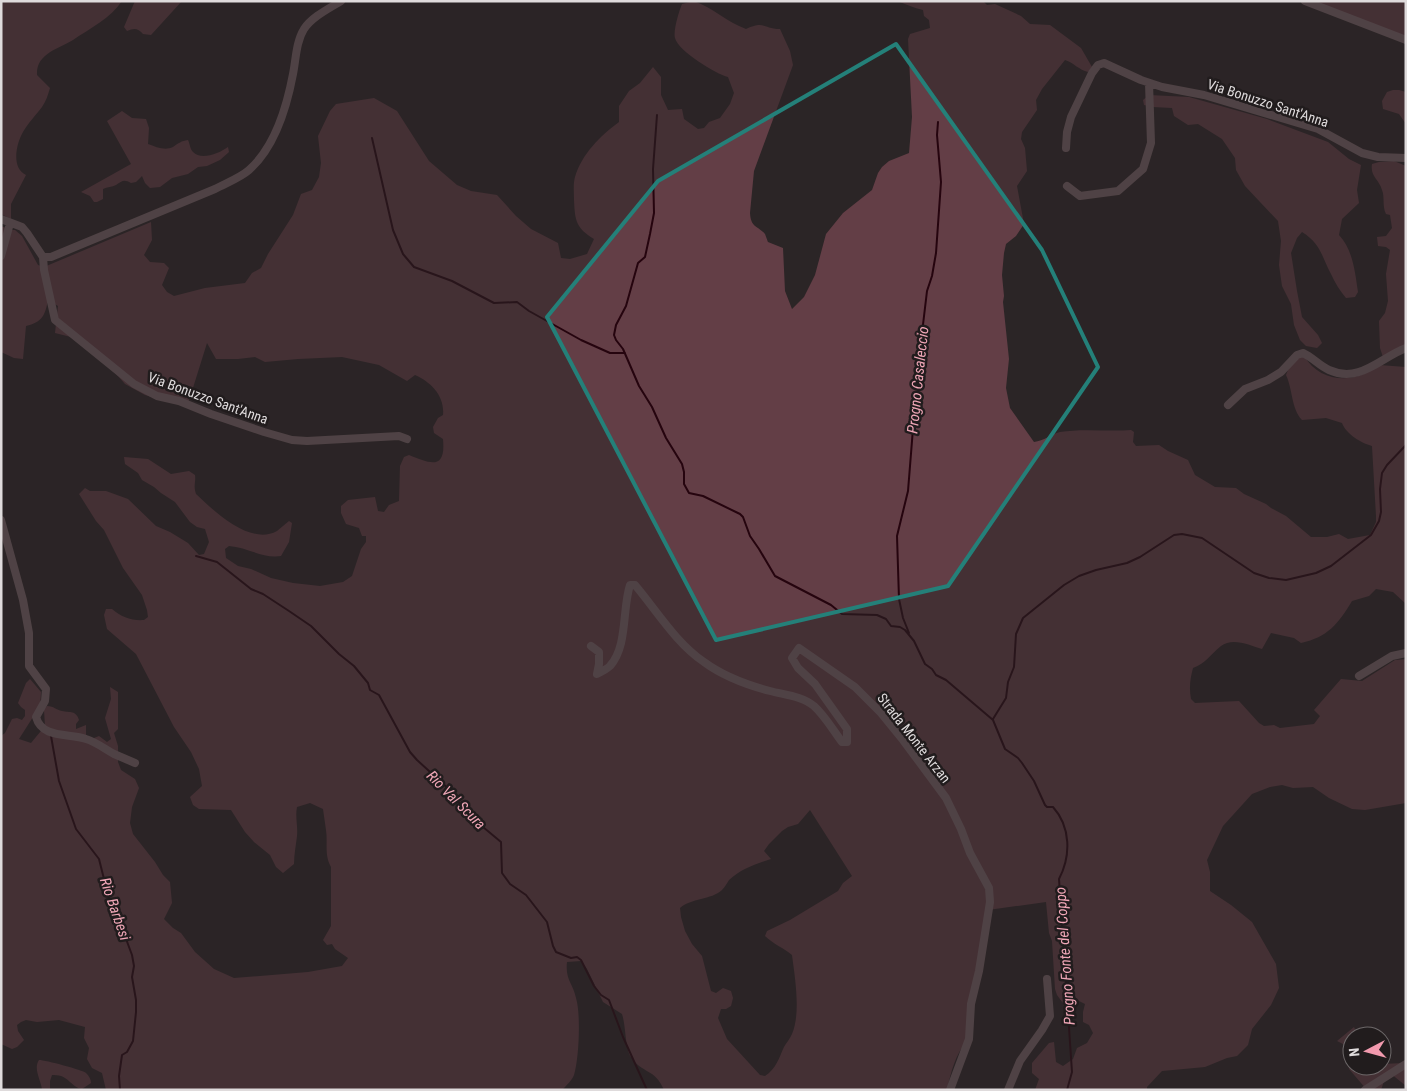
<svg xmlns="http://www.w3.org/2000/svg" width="1407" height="1091" viewBox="0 0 1407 1091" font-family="'Roboto Condensed',sans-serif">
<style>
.green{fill:#633e46;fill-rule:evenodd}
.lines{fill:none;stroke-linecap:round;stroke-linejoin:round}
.stream{stroke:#25040e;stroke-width:2}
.minor{stroke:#7b676b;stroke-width:8}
.marked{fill:none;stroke:#248079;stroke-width:4;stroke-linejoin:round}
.labels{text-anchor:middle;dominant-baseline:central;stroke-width:5;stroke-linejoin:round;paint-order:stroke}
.street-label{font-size:14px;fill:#dfdbdc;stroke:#211c1d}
.water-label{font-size:15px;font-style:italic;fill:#efa6b6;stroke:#211c1d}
</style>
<rect width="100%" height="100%" fill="#2b2526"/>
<path class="green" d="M1 1H122C111 18 89 29 73 40 59 49 36 53 37 75L50 88C48 95 46 101 42 107 36 115 28 123 23 132 16 144 11 168 26 175L11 204V219L1 214Z
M135 1H182L151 35 143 34C138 28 134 28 127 31L124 27Z
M694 1C713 8 727 22 746 29 765 20 763 29 780 29L790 51 793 65 754 171 750 213C751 228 757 225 765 234 765 234 768 242 768 242L783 248 785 291 792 309 804 297 815 275 826 234 843 213 872 190 878 173 882 167 889 161 909 153 912 117 908 39 910 34 930 28 929 20 924 16 923 10C914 8 906 4 897 1H983L987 5 995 4 1021 16 1030 24 1050 25 1081 48 1092 67 1088 72C1079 70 1074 63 1065 60L1042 89 1036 100 1037 110 1022 132 1021 139 1025 148 1027 171 1017 186 1024 224 1016 236 1006 244 1004 253 1002 275 1004 296 1003 302 1009 359 1006 388 1010 408 1034 442C1044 441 1051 434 1060 432 1084 428 1108 432 1131 430L1134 432 1133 442 1136 446 1159 445 1168 451 1188 460 1195 475 1215 487 1236 488 1244 494 1266 504 1271 508 1286 516 1311 537H1327L1339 534 1348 539 1370 535 1376 522V516L1372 446C1361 443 1346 434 1342 423L1326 418 1302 420C1291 408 1293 390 1286 375 1289 366 1295 358 1304 356 1321 384 1356 384 1379 365L1406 367V604L1393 592 1376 589 1369 596 1352 601C1338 624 1328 637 1301 643L1294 638 1271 633 1262 649C1250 645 1232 637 1221 646 1210 655 1206 663 1193 668 1190 679 1189 688 1191 699L1195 703 1239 701 1259 723 1264 726 1274 725 1280 728 1314 724 1320 716 1314 710 1341 679 1362 681 1395 660 1406 659V803L1365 810 1352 809 1329 798 1313 787 1293 788 1282 785 1270 787 1252 794 1223 826 1207 860 1210 872V891L1231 905 1252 922 1276 964 1279 988 1271 1005 1252 1029 1248 1045 1237 1056 1227 1058 1205 1067 1162 1071 1147 1087V1090H1035L1039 1079 1032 1073V1063L1049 1043 1054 1042 1056 1062 1063 1066 1073 1059 1077 1048 1087 1043 1093 1033 1089 1025 1083 1022V1012L1085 1004 1077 1000 1065 1006 1057 995 1055 989 1052 941 1049 933 1046 902 988 910 967 1040C955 1056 951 1071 947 1090H664C655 1068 642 1074 631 1057 625 1049 626 1026 622 1014L603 1002 587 969 581 961 567 962C565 980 573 983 576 998 581 1014 579 1059 574 1075 572 1080 566 1086 562 1090H106L102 1073 92 1068 87 1059 89 1048 84 1038 85 1027 59 1020 37 1022 26 1020 21 1022 17 1025 18 1031 24 1040 17 1047 12 1049 1 1044V736L5 733 12 719 17 718 22 720 25 716V710L21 707 18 703 26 683 30 679 41 692 40 709 33 717 19 739 31 743 45 726 44 710 47 706C54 706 56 710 62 711 70 713 76 710 79 720L76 724V729L86 725V735L89 740 99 736 107 742 111 739 105 718 111 699 110 687 118 692V729L114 733 118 746V762L121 770 135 779 139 788 132 807 130 823 133 834 155 862 163 875 170 882 172 903 164 919 173 928 181 933 195 952 214 969 234 978 308 972 342 966 348 958 335 949 332 944 327 945 323 940 331 926V867C324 855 328 842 326 830 325 823 324 816 323 809L310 803 297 807C295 817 298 826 297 836 296 845 294 854 294 864L283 873 276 867 270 855 254 842 245 832 231 810 199 809 193 805 190 797 202 786 199 769 191 752 174 727 136 654 107 629 104 615 106 609H112C121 617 132 621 144 620L148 617 147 610 142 595 123 568 104 530 96 521 79 494 85 488 90 491H106L128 499 156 526 170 532 188 543 199 555 204 554 209 542 205 529 197 527 190 522 175 502 161 493 154 487 142 480 138 473 125 464 124 457 148 459 171 474 189 471 195 475C196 483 193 485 196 494 214 511 250 546 277 531 281 528 285 524 289 521L292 523 289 542 281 556C263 559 247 547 229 546L225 549 226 558 238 566 251 569 271 578 293 583 320 586 343 582 352 576 361 549 366 542V536H362L359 528 346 524 341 513V506L348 500 375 497 378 511 384 512 389 505 399 501 400 466 404 457 409 455C431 464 446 470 443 439L434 433 433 427 438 418 443 415C445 396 431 382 415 375L407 381 379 365 342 357 298 359 265 362 255 357 238 359H216L207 343 187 407 145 395 125 384 110 367 79 339 55 333 58 306 48 300C45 316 42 322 26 326L23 359 14 358 1 352V226L11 230H15L22 236 38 265 44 267 151 222 152 240 144 255 150 262 164 263 169 268 162 285 167 292 174 296 205 288 245 283 252 273 261 268 268 254 293 215 301 194 312 190 319 177 321 163 318 136 330 111 336 104 374 98 397 111 429 161 457 185 471 191 497 195 516 216 531 229 558 243 561 258 570 259 587 254 594 239C576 228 575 221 574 200 574 193 573 184 575 177 582 154 600 136 619 122V106L629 91 640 83 653 67 661 77V95L668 110 682 109 684 119 698 129 704 128 709 122 720 118 730 104 734 93 728 77C716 74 678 51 675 38 673 31 679 11 682 4ZM810 810 852 876 843 883 838 891 790 920 767 931 765 936C773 944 784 948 792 955 795 978 801 1013 792 1034 790 1039 786 1043 784 1047 779 1058 776 1069 765 1076L760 1075 727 1039 718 1018 721 1009H726L731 1006 733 998 731 991 723 988 716 993 711 991 702 956 692 944 685 931 681 917 680 908C691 898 711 900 722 890 725 887 727 883 729 880 741 869 755 864 771 859L764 851 769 844 782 831 788 827 798 824Z
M1309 1H1406V39Z
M1393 90H1399L1406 92V124L1399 114 1383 109 1382 101 1387 92Z
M1149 95 1189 97 1267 119 1328 142 1349 159 1361 165 1357 190 1359 203 1342 219 1339 235C1353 250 1355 272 1358 292L1355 297 1346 298C1340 291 1335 283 1331 274 1321 255 1321 244 1302 232L1297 238 1291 253 1297 291 1302 317 1318 335 1322 343 1317 348 1306 346 1300 340 1294 325 1291 304 1282 286 1279 265 1281 241 1278 221 1245 186 1236 170 1235 158 1222 139 1198 124 1188 125 1174 116 1172 108 1153 107 1144 105 1143 100Z
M122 111 132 118 146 119 149 128 148 144C156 147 165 151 173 147 179 143 181 141 188 140 190 144 190 149 193 152 201 161 220 153 228 147L229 152 220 160 207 166 198 167 188 174 172 178 160 187 150 188 145 183 142 176 136 182 131 183C124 179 122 181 116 185 112 187 107 187 103 189V199L97 202H94L90 196 81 192 131 164 107 121Z
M1394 161 1406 166V349L1383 357 1380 348 1379 321 1385 313 1388 301 1386 274 1390 250 1386 247 1378 246 1377 237 1386 236 1392 228 1390 215 1386 214C1382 206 1385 197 1382 190 1379 179 1370 177 1372 164L1379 162Z
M1354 1027 1358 1036H1352V1066H1382V1064L1404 1063 1406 1061V1086L1390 1073 1386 1075 1381 1090H1367L1349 1069 1350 1051 1343 1044 1337 1041Z
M39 1060C45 1060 83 1070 86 1073 89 1076 91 1079 91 1083L82 1089C69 1086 69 1074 52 1075L50 1081V1090H42C41 1080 33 1069 39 1060Z"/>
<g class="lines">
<path class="stream" d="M657 115 653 169 654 213 650 234 645 257 638 263 626 306 616 325 614 335 616 340 623 349 639 386 652 407 666 438 682 464 684 472V484L689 493 703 496 740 514 743 517 750 536 759 549 775 576 831 605 842 614 877 615 886 619 891 626 900 627 905 630 914 641 925 664 932 669 936 675 946 680 993 720 1005 749 1018 758 1022 763 1034 781 1045 805 1047 807H1053C1071 827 1071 856 1059 879L1072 1072 1067 1090
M372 138 393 230 403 254 414 267 452 281 494 303 517 302 529 311 581 340 610 353H625
M196 556 217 562 251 589 263 594 289 611 311 626 339 654 354 666 368 683 370 690 379 695 410 752 417 760 452 792 465 812 501 842 502 873 510 884 526 895 547 922 553 946 556 952 571 958 577 957 581 960 594 986 601 995 609 1000 623 1037 647 1090
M909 633 903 618 899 599 897 536 908 491 914 416 923 365 922 333 927 291 932 276 936 253 941 182 937 135 938 122
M993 719 1006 698 1008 682 1014 667 1016 634 1023 618 1064 585 1079 576 1096 570 1127 563 1140 557 1174 535 1182 534 1202 538 1254 573 1269 578 1286 580 1316 573 1331 566 1371 535 1379 521 1381 512 1380 489 1382 473 1387 465 1406 445
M51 736 59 781 76 829 99 859 110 903 119 920 132 955 134 966 132 977 136 1000V1012L133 1041 127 1052 122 1055 119 1076 120 1090"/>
<path class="minor" d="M1305 1 1406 40
M1066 148 1067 132 1071 117 1092 73 1098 65 1104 63 1141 80 1162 87 1204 95 1318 129 1362 153 1378 157 1406 158
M1067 186 1080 196 1118 191 1143 169 1151 143 1149 83
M1 219 22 227 27 233 43 257H51L215 189C226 183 240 178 249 170 275 147 287 106 293 74 296 59 296 42 304 29 312 17 328 9 341 1
M1 256 9 227
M43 257 44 270 55 320 134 384 157 396 179 401 211 414 264 432 292 440 307 441 399 436 407 439
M1228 405 1245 389 1268 380 1281 372 1297 355 1303 353C1312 357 1320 366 1329 370 1360 384 1381 357 1406 348
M1 520 23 600 29 633V666L46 689 45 701 36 717C42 739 69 733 86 739 96 742 105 749 114 754 121 757 128 760 135 763
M591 646 599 652V664L597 674C601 672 607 669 610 666 628 646 622 609 630 585H635C657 611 676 643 704 662 723 676 747 685 770 691 785 695 802 696 814 706 825 716 833 730 842 742H847V729L815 684 798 668 792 658 799 648 855 687 881 713 903 740 946 798 961 829 970 853 989 888 990 902 979 971 971 1004 969 1039 950 1090
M1359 676 1392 656 1406 653
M1008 1090 1020 1061 1042 1030 1050 1016 1047 979
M1365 1090 1406 1064"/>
</g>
<path d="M0 0H1407V1091H0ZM896 44 1042 250 1098 367 948 586 716 640 547 317 658 181Z" fill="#2b2526" fill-opacity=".55" fill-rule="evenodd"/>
<path class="marked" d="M896 44 1042 250 1098 367 948 586 716 640 547 317 658 181Z"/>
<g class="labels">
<g class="street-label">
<text transform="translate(1268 103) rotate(18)">Via Bonuzzo Sant'Anna</text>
<text transform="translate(208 398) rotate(20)">Via Bonuzzo Sant'Anna</text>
<text transform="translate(914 738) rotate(52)">Strada Monte Arzan</text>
</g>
<g class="water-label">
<text transform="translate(918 380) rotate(-84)">Progno Casaleccio</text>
<text transform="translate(456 800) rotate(45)">Rio Val Scura</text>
<text transform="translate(115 909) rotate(71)">Rio Barbesi</text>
<text transform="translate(1065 956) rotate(-94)">Progno Fonte del Coppo</text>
</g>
</g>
<rect width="1407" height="1091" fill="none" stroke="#dfdbdc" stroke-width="5"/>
<g transform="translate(1367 1051) rotate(264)"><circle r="24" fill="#211c1d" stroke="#6d6869"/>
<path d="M0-4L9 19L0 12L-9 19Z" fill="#f29aae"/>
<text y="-8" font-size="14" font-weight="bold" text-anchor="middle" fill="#dfdbdc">N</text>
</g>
</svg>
